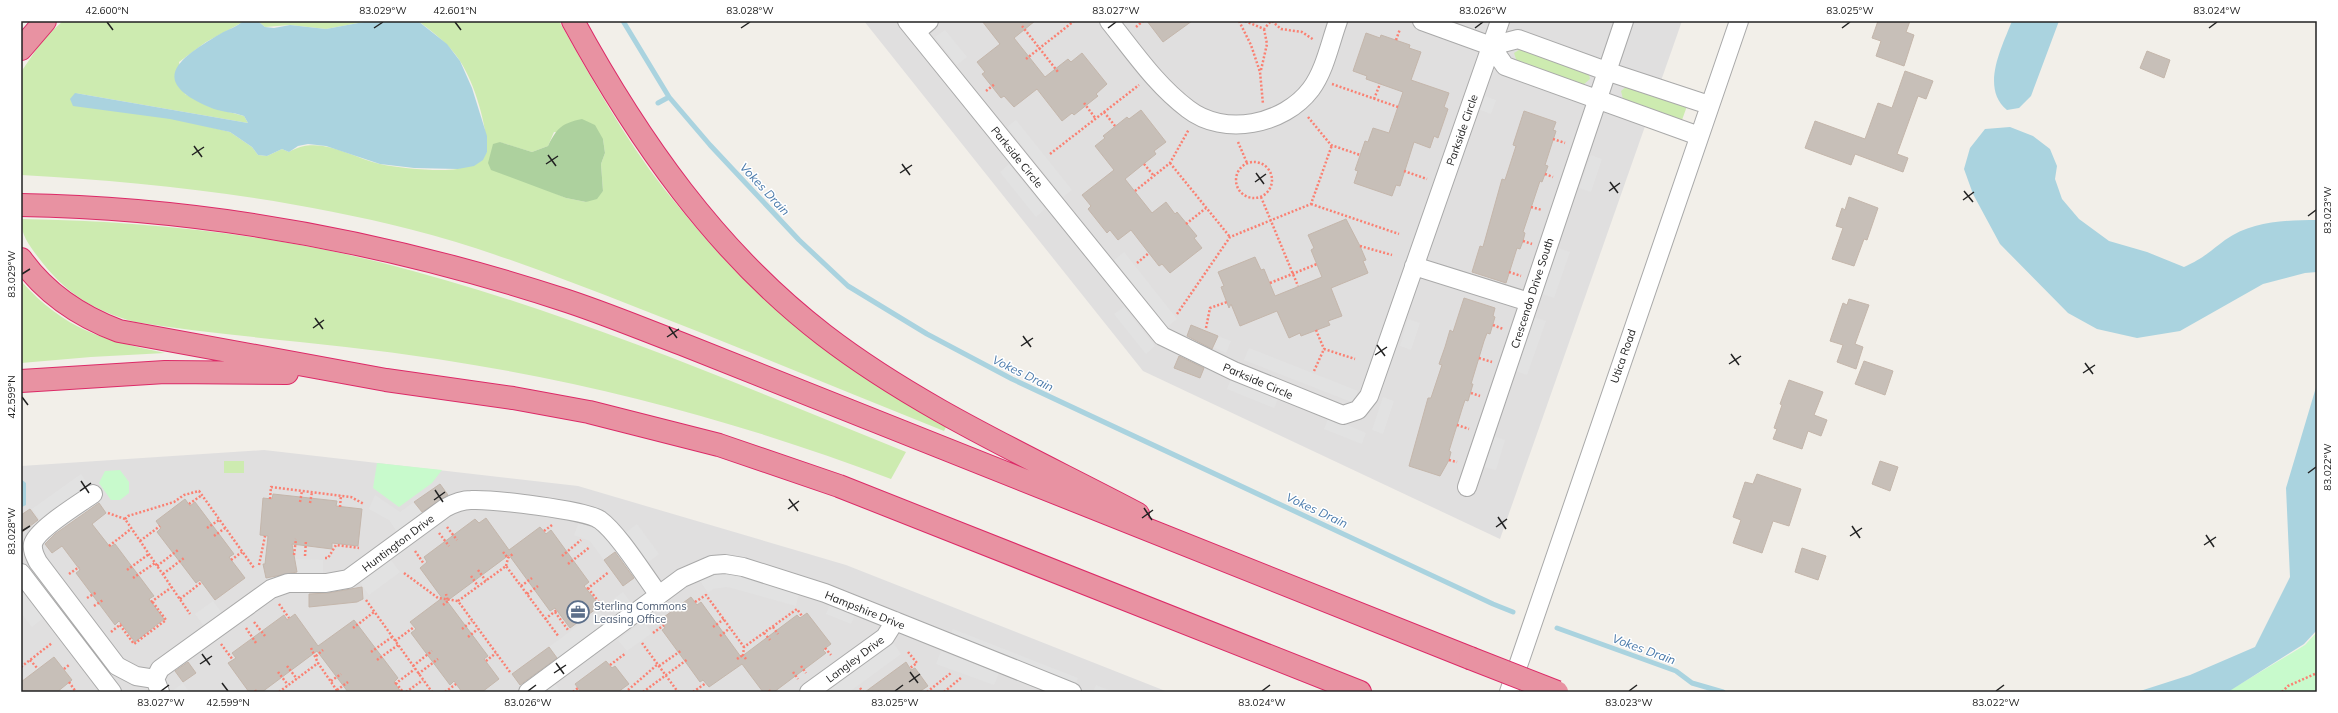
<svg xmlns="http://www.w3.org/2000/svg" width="2338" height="713" viewBox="0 0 2338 713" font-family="Mulish,sans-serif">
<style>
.residential{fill:#e0dfdf}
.grass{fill:#cdebb0;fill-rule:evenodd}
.forest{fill:#add19e}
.park{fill:#c8facc}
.parking{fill:#e2e2e2}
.water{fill:#aad3df}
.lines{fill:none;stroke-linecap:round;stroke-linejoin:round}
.stream{stroke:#aad3df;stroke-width:5}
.building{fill:#c7bfb8;stroke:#c4b6ab}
.minor-casing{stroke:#a9a9a9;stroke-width:20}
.highway-casing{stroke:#dc2a67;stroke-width:24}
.path{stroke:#fa8072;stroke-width:2.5;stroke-dasharray:2 2;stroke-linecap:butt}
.minor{stroke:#fff;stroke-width:18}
.highway{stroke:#e892a2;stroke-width:22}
.highway-bridge-casing{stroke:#dc2a67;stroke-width:24;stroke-linecap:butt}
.highway-bridge{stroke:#e892a2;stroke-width:22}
.ticks{fill:none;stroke:#222;stroke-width:1.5}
.labels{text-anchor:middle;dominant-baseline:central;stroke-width:3;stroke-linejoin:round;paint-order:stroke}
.street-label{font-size:11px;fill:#222;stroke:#fff}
.service-label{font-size:11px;fill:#4e5e75;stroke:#fff;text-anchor:start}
.water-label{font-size:12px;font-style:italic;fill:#4a7aab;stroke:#fff}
.neatline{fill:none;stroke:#222;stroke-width:1.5}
.ticks-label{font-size:10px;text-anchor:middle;fill:#222}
</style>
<rect width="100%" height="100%" fill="#f2efe9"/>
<path class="residential" d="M864 21H1682L1500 539 1143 371Z
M264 450 578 486 846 565 1168 692H21V466Z"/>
<path class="grass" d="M63 21 243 22 206 42 179 62 185 94 210 107 244 116 248 123 75 93 230 132 252 147 258 155 267 156 282 149 289 152C319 134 350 157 380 164 399 168 439 172 457 169 466 167 478 157 487 152 487 126 475 84 460 61 451 46 433 32 418 21H559C592 79 624 138 665 190 698 231 734 274 775 307 827 349 889 392 946 427L944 431C842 390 741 348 638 308 563 279 488 249 409 229 283 197 151 182 21 175V72L44 38ZM554 132 603 139 605 153 601 164 603 191 586 202 566 198 547 190 499 142 532 152 548 146Z
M369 21 326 29 290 25 265 27 259 22H253Z
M1522 48 1588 71 1590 79 1583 85 1517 62 1514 53Z
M1628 85 1687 106 1682 120 1623 99 1621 91Z
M21 219C141 221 262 233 379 262 561 308 733 382 906 452L891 479C741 422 595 383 437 359 337 343 235 338 135 322 92 310 65 293 38 257 29 245 21 235 21 219Z
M21 281C65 330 103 340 165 353L91 357 21 363Z
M224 461H244V473H224Z"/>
<path class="forest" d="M582 119 595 125 603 139 605 153 601 164 603 191 597 199 586 202 566 198 491 170 488 163 493 144 500 142 532 152 548 146C557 128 562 123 582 119Z"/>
<path class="park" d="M377 463 442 470 432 483 399 507 373 488Z
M120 470 129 482V493L120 500H111L99 483 105 471Z
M2317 632V692H2227L2305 645Z"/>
<path class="parking" d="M945 30 967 57 957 65 935 37Z
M1485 96 1496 100 1491 114 1480 110Z
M1016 120 1072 190 1063 197 1007 127Z
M1591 155 1602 159 1591 192 1579 188Z
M1009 164 1045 209 1036 217 1000 172Z
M1558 248 1570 252 1554 298 1542 294Z
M1124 252 1177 319 1167 327 1114 260Z
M1124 307 1155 346 1146 354 1114 314Z
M1534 317 1546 321 1527 375 1516 371Z
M1408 319 1420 323 1411 350 1400 346Z
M1218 336 1231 341 1226 353 1213 347Z
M1249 348 1358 391 1354 403 1244 360Z
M1231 378 1279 397 1274 408 1227 389Z
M1383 397 1394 401 1383 434 1372 430Z
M1329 417 1366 433 1362 444 1324 429Z
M1493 436 1505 440 1496 470 1484 467Z
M81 474 90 487 41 521 32 509Z
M375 495 400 512 414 502 423 513 397 532 389 520 369 509Z
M579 522 602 532 616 551 604 560 590 541 574 535Z
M637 524 659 554 647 563 625 533Z
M294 559 323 560V575L297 573Z
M390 559 400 572 369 595 359 581Z
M717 572H727L799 592 796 606 728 587 713 589 708 593 700 581Z
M21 589 43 618 32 627 21 613Z
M623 592 633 606 617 617 607 604Z
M213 601 222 613 204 626 195 614Z
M831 602 856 612 851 624 826 614Z
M599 610 608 624 559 660 549 647Z
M643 621 652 633 627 651 618 640Z
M953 629 1078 678 1075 686 950 637Z
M892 641 901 654 849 692H823Z
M941 651 999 673 994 685 936 664Z
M183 683 189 692H171Z
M554 683 561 692H541Z
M1096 685 1113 692H1093Z"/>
<path class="water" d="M243 21 259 22 265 27 274 28 290 25 326 29 369 21H418L447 44 460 61 472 88 487 136V152L483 160 474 166 458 169 414 168 380 164 326 146 308 144 298 146 289 152 282 149 267 156 258 155 252 147 230 132 170 119 73 106 70 99 75 93 248 123 244 116C233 112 220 112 209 107 146 80 181 57 220 34 226 30 239 26 243 21Z
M2012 21H2059L2031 96 2019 108 2007 110C1980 88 2002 47 2012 21Z
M2010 127 2033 136 2050 149 2057 166 2055 179 2062 199 2079 219 2109 241 2147 252 2184 267C2204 258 2209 252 2225 240 2252 221 2285 220 2317 220V272L2305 273 2263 284 2180 331 2137 338 2097 329 2068 313 2000 244 1973 194 1964 169 1970 148 1985 129Z
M2317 384V630L2304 644 2228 692H2137L2190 675 2255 647 2290 577 2286 488Z
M21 479 26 483V505L22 507Z"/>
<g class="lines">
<path class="stream" d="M623 21 669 97 710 145 799 240 848 286 927 334 1012 379 1493 604 1513 612
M658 103 669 97
M1557 628 1676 671 1692 683 1723 692"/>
</g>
<path class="building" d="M982 21H1035L1014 38 1045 77 1068 59 1071 62 1082 53 1107 84 1096 94 1098 96 1074 115 1072 113 1062 121 1037 89 1014 107 1004 96 1001 98 982 74 985 72 977 62 1000 44Z
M1147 21H1192L1163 42Z
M1878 21H1910L1906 32 1914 35 1904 66 1876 56 1881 41 1872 38Z
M1366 33 1380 38 1381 35 1410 45 1409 48 1421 52 1411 80 1449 93 1444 107 1448 109 1438 138 1434 136 1430 148 1414 142 1400 186 1396 185 1392 196 1354 183 1358 171 1355 170 1365 141 1368 142 1373 128 1389 133 1403 92 1366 79 1367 76 1353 71Z
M2147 51 2170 60 2164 78 2140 68Z
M1905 71 1933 81 1926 99 1918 96 1897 154 1908 158 1903 172 1855 154 1851 165 1805 148 1815 121 1865 139 1878 103 1892 108Z
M1141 110 1166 142 1154 151 1156 154 1125 179 1152 213 1166 202 1175 214 1177 212 1197 236 1194 238 1202 248 1170 273 1162 264 1159 266 1131 230 1118 240 1110 230 1107 233 1088 209 1091 206 1082 195 1114 170 1095 146 1105 138 1103 136 1127 117 1129 119Z
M1524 111 1556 122 1553 130 1556 131 1545 165 1548 166 1542 182 1540 181 1523 232 1525 233 1523 241 1520 249 1517 248 1506 283 1472 272 1480 246 1483 247 1502 179 1505 180 1516 146 1513 145Z
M1849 197 1878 208 1867 240 1864 239 1854 266 1832 259 1843 228 1836 226 1842 208 1845 210Z
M1346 219 1360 246 1366 260 1363 261 1368 273 1331 288 1342 316 1328 321 1330 325 1301 336 1300 333 1289 338 1277 311 1240 326 1231 304 1229 308 1221 287 1224 286 1218 272 1255 257 1261 270 1264 269 1275 296 1322 277 1311 250 1314 248 1308 235Z
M1464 298 1495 308 1493 316 1495 317 1490 334 1487 333 1484 341 1471 384H1473L1468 401 1465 400 1462 409 1449 451 1451 452 1449 460 1440 476 1409 466 1428 398H1431L1442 365 1439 364 1445 347 1450 330 1453 332Z
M1849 299 1869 305 1855 344 1863 347 1856 369 1837 362 1843 345 1830 341 1843 303 1847 305Z
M1191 325 1218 336 1212 349 1187 336Z
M1179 356 1204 368 1200 378 1174 368Z
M1864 361 1893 371 1885 395 1855 384Z
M1789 380 1823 392 1814 415 1827 420 1821 436 1808 431 1802 449 1773 439 1777 429 1774 428 1782 405 1780 404Z
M1880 461 1898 467 1890 491 1872 484Z
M1757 474 1801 489 1789 526 1773 521 1762 553 1733 543 1741 520 1733 517 1745 482 1753 484Z
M440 484 448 495 422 512 414 502Z
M273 494 337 501 336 506 362 509 358 546 332 543V549L292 544 297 572 266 578 263 564H265L268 536 260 535 263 498 272 499Z
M185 499 190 506 195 502 234 554 229 557 245 578 215 600 200 580 196 583 157 532 161 528 156 521Z
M99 503 106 513 92 524 110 547 115 544 154 596 149 599 164 619 135 642 119 621 115 625 76 573 80 570 62 546 52 553 45 544 55 534Z
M30 509 38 520 21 533V515Z
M486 518 509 550 540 527 546 534 551 530 589 582 584 586 600 606 570 628 555 608 550 611 509 555 447 601 488 656 484 659 499 679 482 692H462L454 681 450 685 411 633 416 629 410 622 442 598 420 568 427 562 424 557 475 519 479 523Z
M1802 548 1826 556 1818 580 1795 572Z
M615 552 634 578 623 586 604 560Z
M362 587 363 599 357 602 309 607V594L328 593Z
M691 597 697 605 701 602 741 657 797 615 800 618 807 613 831 644 823 650 826 653 774 692H763L742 664 709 687 703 680 700 682 687 664 662 630 665 628 660 620Z
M295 614 318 646 354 620 398 678 394 682 401 692H348L317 651 262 692H249L228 663 236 658 232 653 284 615 287 620Z
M549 647 557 658 520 685 512 674Z
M54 657 72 680 57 692H21V682Z
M606 661 612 668 615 666 629 684 618 692H581L575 684Z
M188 662 196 673 183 682 175 671Z
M906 662 911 670 915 668 928 686 919 692H865Z"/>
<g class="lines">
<g class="minor-casing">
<path id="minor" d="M907 21 1162 336 1234 371 1343 415 1358 410 1369 396 1500 21
M1109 21C1134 52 1156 85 1188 109 1224 137 1284 125 1311 89 1325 70 1330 43 1338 21
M1422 21 1491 46 1518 39 1606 71 1709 105
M916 32 929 21
M1491 46 1505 66 1699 136
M1414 266 1529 302
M1467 487 1624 21
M93 494C80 503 36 530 33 544 32 551 35 556 38 562L117 666 136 676 155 679
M21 573 112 692
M160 692 155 679 160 669 271 589 288 583H326L348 579 445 508C454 503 462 500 471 500 491 499 587 510 600 520 618 533 644 575 659 595
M528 692 682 578 712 565 725 564 743 567 825 593 1072 692
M809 692 885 637 895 621
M1509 692 1739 21"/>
</g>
<g class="highway-casing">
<path id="highway" d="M573 21C638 140 716 252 824 335 919 408 1032 458 1138 514
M21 49 45 21
M21 205C205 208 386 242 561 299 602 312 642 329 682 344L1470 658
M21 259C46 294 79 316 119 331L386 380 513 398 589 412 719 445 839 486 1360 692
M21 381 165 372 287 373"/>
</g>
<path class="path" d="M1239 21 1251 45 1260 72 1263 104
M1245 21 1264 29 1271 21
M1272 21 1281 29 1302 32 1314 40
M1022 26 1058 72
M1136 27 1143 21
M1396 40 1400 29
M1026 59 1074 21
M1261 70 1267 44 1264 29
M1332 84 1398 107
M986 91 995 84
M1374 99 1380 84
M1084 103 1096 119
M1104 112 1115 126
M1308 117 1331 145 1360 155
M1553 139 1565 143
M1238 142 1247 163
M1050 154 1139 85
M1236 180a18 18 0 1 1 36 0a18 18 0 1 1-36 0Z
M1170 163 1230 237
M1144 164 1154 176
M1404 171 1427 179
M1545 174 1553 177
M1135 191 1170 163 1189 129
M1261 197 1298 286
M1311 204 1399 234
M1531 207 1542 210
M1186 224 1206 208
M1523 241 1532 244
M1360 246 1392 255
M1137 263 1149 253
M1509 272 1521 276
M1270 283 1317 264
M1177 314 1230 237 1311 204 1332 145
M1493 325 1503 329
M1206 328 1210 308 1227 302
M1316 330 1324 349
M1479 358 1492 362
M1314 371 1324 349 1355 359
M1471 393 1480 396
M1457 425 1469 429
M1449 460 1457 462
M270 499 271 487 351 497 364 504
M300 502 302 491
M310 503 312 492
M189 504 202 495
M340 507 341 495
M108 513 125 519 190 614
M125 519 128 516 174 502 184 495 199 491 254 568
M447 527 457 540
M207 528 219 520
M544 531 552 525
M439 533 449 546
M214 536 225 528
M140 541 160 526
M109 546 131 529
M415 551 424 564
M503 552 508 558
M294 555 296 539
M305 556 306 540
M562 556 581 540
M325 558H328L336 545 359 548
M231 560 242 552
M568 564 590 547
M259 565 265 536
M157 566 178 550
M506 566 508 558 514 553
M127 570 149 554
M478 570 486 581
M404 573 438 598 458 601
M69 574 79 567
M163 574 184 558
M471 576 478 586
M133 578 155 563
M521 586 532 578
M588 588 602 606
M587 589 609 572
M527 594 538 586
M87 598 97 592
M180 599 202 582
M366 600 432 692
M151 602 172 587
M695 602 706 595 744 647
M279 604 289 618
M443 605 448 601 446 594
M94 606 103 600
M596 609V610
M555 612 568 630
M545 619 557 610
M254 622 265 636
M120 625 134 644 166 620 152 601
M713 627 724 619
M773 627 778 634
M246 628 256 643
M353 628 374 612
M462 629 472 621
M111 632 121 624
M653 633 664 625
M764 633 770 640
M720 636 730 628
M468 637 478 629
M395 641 414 627
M642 643 678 692
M221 644 233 660
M311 648 318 663 338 692
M825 648 831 655
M371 652 392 637
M908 652 917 663 910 668
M316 656 323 650
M737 659 743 655
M746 659 743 655 744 647 797 609 802 616
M30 660 38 669
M377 660 398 645
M486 661 496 653
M610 665 626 653
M287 666 297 679
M413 666 432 651
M659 666 682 650
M801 666 806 673
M21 667 52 643
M64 669 69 665
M278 672 288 685
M510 672 458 601 506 566 559 637
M793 672 798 679
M418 674 438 659
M331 681 341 674
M69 682 76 692
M396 683 403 692
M395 684 415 669
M860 688 863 692
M255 690 256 692
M337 690 348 682
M628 690 658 664
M769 690 770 692
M279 692 318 663
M406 692 423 680
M445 692 456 684
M573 692 578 688
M643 692 688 659
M693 692 706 683
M878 692H879
M927 692 951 673
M944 692 962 677
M2282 692 2288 686 2317 673"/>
<use href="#minor" class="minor"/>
<use href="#highway" class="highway"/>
<g class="highway-bridge-casing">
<path id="highway-bridge" d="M1470 658 1557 692"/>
</g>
<use href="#highway-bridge" class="highway-bridge"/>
</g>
<path class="ticks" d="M107 22 113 30M455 22 461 30M374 28 383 22M741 28 750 22M1108 28 1116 22M1475 28 1483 22M1842 28 1850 22M2209 28 2217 22M194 146 202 157M192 155 204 147M548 155 556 166M546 164 558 156M902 164 910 175M900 173 912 165M1256 173 1264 184M1255 182 1266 174M1610 182 1618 193M1609 191 1620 183M1964 191 1973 202M1963 200 1974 192M2308 216 2316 210M22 274 30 269M315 318 323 329M669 327 677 338M313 328 324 320M1023 336 1031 347M667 337 679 329M1377 345 1385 356M1021 346 1033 338M1731 354 1739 365M1375 355 1387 347M2085 363 2093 374M1729 364 1741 356M2083 373 2095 365M22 397 28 405M2308 473 2316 467M81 481 89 493M435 490 443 502M80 491 91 483M789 499 798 511M434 500 445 492M1144 508 1152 520M788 509 799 501M1498 517 1506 529M1142 518 1153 510M1852 526 1860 538M1496 527 1507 519M22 531 30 526M2206 535 2214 547M1850 536 1862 528M2204 545 2216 537M202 654 210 665M556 663 564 674M200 664 212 656M910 672 918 683M554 673 566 665M909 682 920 674M222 683 228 691M161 691 169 685M528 691 536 685M895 691 903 685M1262 691 1270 685M1629 691 1637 685M1996 691 2004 685"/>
<defs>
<g id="office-ring" transform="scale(1.15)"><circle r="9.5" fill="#fff" stroke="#5c6f8a" stroke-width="1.5"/><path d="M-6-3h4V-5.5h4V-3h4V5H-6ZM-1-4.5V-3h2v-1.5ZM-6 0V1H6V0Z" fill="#5c6f8a"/></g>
</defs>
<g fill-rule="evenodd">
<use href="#office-ring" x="578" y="612"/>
</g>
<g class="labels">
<g class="street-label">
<text transform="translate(1462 130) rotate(-71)">Parkside Circle</text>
<text transform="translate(1017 157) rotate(51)">Parkside Circle</text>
<text transform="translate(1532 293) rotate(-72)">Crescendo Drive South</text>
<text transform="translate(1623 356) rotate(-71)">Utica Road</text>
<text transform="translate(1258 381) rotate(23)">Parkside Circle</text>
<text transform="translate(398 543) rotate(-37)">Huntington Drive</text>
<text transform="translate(865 610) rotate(22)">Hampshire Drive</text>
<text transform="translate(855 659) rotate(-37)">Langley Drive</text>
</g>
<g class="service-label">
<text x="594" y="606">Sterling Commons<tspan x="594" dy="13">Leasing Office</tspan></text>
</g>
<g class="water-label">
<text transform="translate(765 189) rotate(47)">Vokes Drain</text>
<text transform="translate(1023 373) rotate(26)">Vokes Drain</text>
<text transform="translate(1317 510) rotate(25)">Vokes Drain</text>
<text transform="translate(1644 649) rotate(20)">Vokes Drain</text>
</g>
</g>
<rect width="2338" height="713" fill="none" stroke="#ffffff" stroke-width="44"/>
<rect x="22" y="22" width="2294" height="669" class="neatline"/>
<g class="ticks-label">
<text x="107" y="14">42.600°N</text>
<text x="383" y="14">83.029°W</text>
<text x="455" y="14">42.601°N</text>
<text x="750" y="14">83.028°W</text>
<text x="1116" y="14">83.027°W</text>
<text x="1483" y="14">83.026°W</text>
<text x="1850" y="14">83.025°W</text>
<text x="2217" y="14">83.024°W</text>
<text transform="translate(2327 210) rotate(-90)" y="4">83.023°W</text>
<text transform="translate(11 274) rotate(-90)" y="4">83.029°W</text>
<text transform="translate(11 397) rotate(-90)" y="4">42.599°N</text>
<text transform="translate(2327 467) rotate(-90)" y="4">83.022°W</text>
<text transform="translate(11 531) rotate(-90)" y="4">83.028°W</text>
<text x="161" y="706">83.027°W</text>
<text x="228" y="706">42.599°N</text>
<text x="528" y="706">83.026°W</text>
<text x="895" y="706">83.025°W</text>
<text x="1262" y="706">83.024°W</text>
<text x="1629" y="706">83.023°W</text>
<text x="1996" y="706">83.022°W</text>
</g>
</svg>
